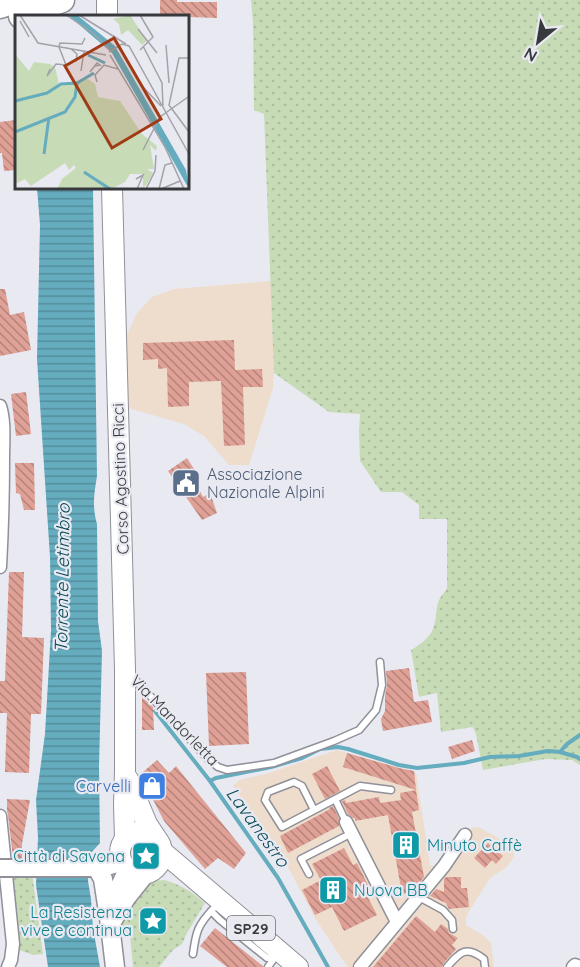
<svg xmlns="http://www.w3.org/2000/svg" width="580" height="967" viewBox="0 0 580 967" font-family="Quicksand,sans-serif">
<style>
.industrial{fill:#edc}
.grass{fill:url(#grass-dots)}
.water{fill:url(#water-rules)}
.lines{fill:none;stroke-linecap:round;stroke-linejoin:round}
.stream{stroke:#64acbe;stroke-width:4}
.building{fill:url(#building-back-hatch)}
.service-casing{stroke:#909099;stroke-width:9}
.minor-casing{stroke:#909099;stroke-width:15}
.tertiary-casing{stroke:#909099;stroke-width:20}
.secondary-casing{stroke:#909099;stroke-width:21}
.primary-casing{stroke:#909099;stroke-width:22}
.motorway-casing{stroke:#909099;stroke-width:27}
.service{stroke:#fff;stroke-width:6}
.minor{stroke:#fff;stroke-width:12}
.tertiary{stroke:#fff;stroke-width:16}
.secondary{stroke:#fff;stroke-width:18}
.primary{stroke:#fff;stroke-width:20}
.motorway{stroke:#fff;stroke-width:24}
.tertiary-bridge-casing{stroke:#909099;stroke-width:20;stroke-linecap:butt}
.tertiary-bridge{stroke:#fff;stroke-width:16}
.labels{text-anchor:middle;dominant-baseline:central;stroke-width:4.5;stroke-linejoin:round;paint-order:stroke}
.shield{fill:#e9e9f2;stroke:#6d6e73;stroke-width:1.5}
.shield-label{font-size:15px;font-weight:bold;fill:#38393c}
.service-label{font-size:16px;fill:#4e5e75;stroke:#e9e9f2;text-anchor:start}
.street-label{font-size:16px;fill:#38393c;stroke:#e9e9f2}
.shop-label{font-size:16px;fill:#366cbe;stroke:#e9e9f2;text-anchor:end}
.culture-label{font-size:16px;fill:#0d838f;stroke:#e9e9f2;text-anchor:start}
.water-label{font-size:18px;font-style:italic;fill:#074957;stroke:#e9e9f2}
.inset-river{fill:none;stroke:#64acbe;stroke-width:3}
.inset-road{fill:none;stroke:#a2a3a9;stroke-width:1.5}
.view{fill:#a13b15;fill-opacity:0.15;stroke:#a13b15;stroke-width:3}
.inset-edge{fill:none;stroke:#38393c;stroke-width:3}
</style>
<defs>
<pattern id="grass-dots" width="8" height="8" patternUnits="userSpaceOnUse" patternTransform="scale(1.5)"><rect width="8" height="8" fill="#c7dbb7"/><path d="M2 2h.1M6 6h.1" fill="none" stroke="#acbd9e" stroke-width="1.8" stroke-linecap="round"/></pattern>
<pattern id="water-rules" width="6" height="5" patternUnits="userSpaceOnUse" patternTransform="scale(1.5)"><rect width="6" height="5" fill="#64acbe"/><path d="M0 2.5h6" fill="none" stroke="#538d9c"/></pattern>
<pattern id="building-back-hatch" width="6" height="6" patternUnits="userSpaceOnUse" patternTransform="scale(1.5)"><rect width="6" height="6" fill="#dfa096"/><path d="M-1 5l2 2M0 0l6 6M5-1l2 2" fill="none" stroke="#b6837c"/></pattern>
</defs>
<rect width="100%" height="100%" fill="#e9e9f2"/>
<path class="industrial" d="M271 281 274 373 273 388 249 465H229L204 436 184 424 128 408 126 337 137 313 152 297 174 289Z
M337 750 399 768 416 772 430 866 438 865 462 833 474 827 480 828 495 836 513 851 514 857 507 867 490 878 468 913 466 919V925L484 936 491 943 494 967H348L342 959 315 918 282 856 233 786 239 780 269 773Z"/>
<path class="grass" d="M251 0H580V765L572 760 545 759 483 770 476 734 473 727 441 732 437 693 419 697 411 650C420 645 431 637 434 626 439 609 433 604 447 589V519H419V505L402 492H381L360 461 359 431 360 414 329 412 274 373 264 114 254 110 253 23Z
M32 873 43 954 33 955 19 950 10 875Z
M164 880C180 884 192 892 205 903L187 933 182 944 173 950 159 967H133L130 936H120L119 929 121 922 145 886 154 881Z"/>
<path class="water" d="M37 188H93L97 476C94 494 92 506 97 524L98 621 102 651 99 767 100 843 89 855 88 881 91 899 93 928 100 967H48L36 885 38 838 36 800 45 734 51 630 50 557 37 359 40 225Z"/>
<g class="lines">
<path class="stream" d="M155 711 210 781 278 878 328 967
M560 752 567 744 580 735
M210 781 216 778 271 767 302 758 320 749 338 747 348 749 399 765 417 768 464 763 490 757 519 756 548 751 560 752 577 757 580 759"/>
</g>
<path class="building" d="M160 0H177V2H217V18L160 16Z
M16 120V170L4 171 2 153H0V122Z
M0 289H5L10 315 24 312 31 350 0 356Z
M234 340 235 370 262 369 263 387H243L245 445 224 446 221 381 189 382V406L168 407 167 368 158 369V359L143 360V343Z
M26 392 31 434 16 436 11 394Z
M187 458 194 469 190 472 203 497 210 493 217 513 202 520 168 471Z
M15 463H34L35 510H24L20 494 16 493Z
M9 572H24L22 637 44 638 41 714H31L29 773 5 772 7 713H0V681H5Z
M409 668 414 702 428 700 432 722 383 731 381 719 385 711V695L387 685 386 671Z
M246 672 249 744 209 746 206 673Z
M142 697 153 707 154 730H142Z
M472 740 475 751 452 759 448 747Z
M347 753 399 768 414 771 416 790 343 767Z
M157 760 169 773 176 766 246 853 234 869 218 858 205 869 164 821 145 784 143 772Z
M327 766 340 791 325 799 312 774Z
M416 790 419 810 412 812 424 877 412 892 402 894 388 815 355 821V818H353L348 814 342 801 345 800 346 803 379 797 380 803 401 800 400 793Z
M7 799 30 800 22 844V858H13L8 815 7 811Z
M333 806 339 819V826L288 853 280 836 330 809 329 808Z
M488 843 503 856 496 864 492 860 485 868 474 858Z
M344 848 353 865 357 863 369 887 364 890 377 915 344 931 332 907 315 915 302 890 321 880 312 864Z
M446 877H461V888H467L469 907 449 909 446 903 430 896 436 889 444 892V879Z
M416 916 435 932 441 924 448 929 449 933 458 938 452 945 456 949 443 964 442 967H373Z
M215 928 263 966V967H227L200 946Z"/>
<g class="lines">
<g class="service-casing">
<path id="service" d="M131 675 206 757 218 767 227 770 274 763 334 741 359 730 376 710 382 685 380 662
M335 799 346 822
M314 810 302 786 294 782 268 792 265 800 282 827 360 786 391 790
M309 874 301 859 352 833
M419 897 443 910 452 920 453 929
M211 911 220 920 267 958H275
M193 954C196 931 198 925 213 909
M268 967 275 957
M447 967C460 952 466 945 484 959L485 967"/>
</g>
<g class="minor-casing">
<path id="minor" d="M0 406C5 422 3 441 3 458 3 494 2 531 0 567
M0 816 13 944 11 960 8 967
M346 822 397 922
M360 967 444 866 465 835
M573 967 575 965 580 967"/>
</g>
<g class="tertiary-casing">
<path id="tertiary" d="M91 868 110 866 123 862"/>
</g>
<g class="secondary-casing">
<path id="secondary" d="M97 868 103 879 110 925 115 967
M113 902 128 869
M110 925 126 898 146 873"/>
</g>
<g class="primary-casing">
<path id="primary" d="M107 0V16
M112 188 125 669V771L124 805 125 839
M128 779 147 824 157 839
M120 853a21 21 0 1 1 42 0a21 21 0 1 1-42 0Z
M163 852 298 967"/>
</g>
<g class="motorway-casing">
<path id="motorway" d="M0 6 17 0
M21 16 62 0"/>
</g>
<use href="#service" class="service"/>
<use href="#minor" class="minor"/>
<use href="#tertiary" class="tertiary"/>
<use href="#secondary" class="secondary"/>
<use href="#primary" class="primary"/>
<use href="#motorway" class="motorway"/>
<g class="tertiary-bridge-casing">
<path id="tertiary-bridge" d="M0 868H91"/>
</g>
<use href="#tertiary-bridge" class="tertiary-bridge"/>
</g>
<defs>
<g id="civic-square" transform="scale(1.5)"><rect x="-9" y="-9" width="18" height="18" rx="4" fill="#5c6f8a" stroke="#e9e9f2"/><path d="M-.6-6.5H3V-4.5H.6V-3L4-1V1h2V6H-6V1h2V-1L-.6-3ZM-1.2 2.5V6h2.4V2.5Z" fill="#fff"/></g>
<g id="shop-square" transform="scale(1.5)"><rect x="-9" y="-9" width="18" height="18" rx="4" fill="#3f7fe0" stroke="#e9e9f2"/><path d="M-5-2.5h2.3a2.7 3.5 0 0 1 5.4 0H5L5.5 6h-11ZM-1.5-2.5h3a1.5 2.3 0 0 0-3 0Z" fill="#fff"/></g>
<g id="building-square" transform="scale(1.5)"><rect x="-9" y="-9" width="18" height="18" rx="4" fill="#0f9aa8" stroke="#e9e9f2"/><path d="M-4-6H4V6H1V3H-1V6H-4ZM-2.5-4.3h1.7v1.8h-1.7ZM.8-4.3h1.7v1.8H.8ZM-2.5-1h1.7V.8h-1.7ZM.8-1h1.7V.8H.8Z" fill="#fff"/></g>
<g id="sight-square" transform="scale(1.5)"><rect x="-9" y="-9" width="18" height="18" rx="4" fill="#0f9aa8" stroke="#e9e9f2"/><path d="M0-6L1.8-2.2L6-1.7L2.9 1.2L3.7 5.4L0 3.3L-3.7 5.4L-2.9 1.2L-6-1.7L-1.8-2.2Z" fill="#fff"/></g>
</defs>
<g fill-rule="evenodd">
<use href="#civic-square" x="186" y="483"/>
<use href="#shop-square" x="152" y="786"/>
<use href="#building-square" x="406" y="845"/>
<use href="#sight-square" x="146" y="856"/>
<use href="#building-square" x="333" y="890"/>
<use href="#sight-square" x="153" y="921"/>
</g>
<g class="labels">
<rect class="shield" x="227" y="916" width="48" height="24" rx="4.5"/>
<g class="shield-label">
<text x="251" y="928">SP29</text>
</g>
<g class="service-label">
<text x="207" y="474">Associazione<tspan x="207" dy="18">Nazionale Alpini</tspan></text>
</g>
<g class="street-label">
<text transform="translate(120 479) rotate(-92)">Corso Agostino Ricci</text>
<text transform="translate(175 720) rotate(46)">Via Mandorletta</text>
</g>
<g class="shop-label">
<text x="131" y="786">Carvelli</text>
</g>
<g class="culture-label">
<text x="427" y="845">Minuto Caffè</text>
<text x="125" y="856" text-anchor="end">Città di Savona</text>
<text x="354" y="890">Nuova BB</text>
<text x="132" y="912" text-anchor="end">La Resistenza<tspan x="132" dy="18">vive e continua</tspan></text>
</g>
<g class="water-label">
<text transform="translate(62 578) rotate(-89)">Torrente Letimbro</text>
<text transform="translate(258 827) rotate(54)">Lavanestro</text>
</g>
</g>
<g transform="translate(15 15)">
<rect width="174" height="174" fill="#e9e9f2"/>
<path d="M115 0 132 26 127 30 113 15 106 20 104 9 98 4ZM0 39 14 56 19 47 35 49 40 52 44 69 73 64 80 69 83 82 105 86 127 119 142 131 141 136 135 130 139 154H132L138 158 132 169 128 173V159H115L110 167 96 174H42L47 164 61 153 59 150 54 155 50 148 16 171 10 164 0 169Z" fill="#c7dbb7"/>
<path d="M53 0H62L100 31 171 155 174 174 97 38Z" fill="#64acbe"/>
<path class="inset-river" d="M73 40 90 48M0 86 32 78 46 69 62 68 79 58M0 117 50 97 60 82 62 68M29 139 34 102M69 157 95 174"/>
<path class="inset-road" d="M5 0 23 28 91 40M51 0 78 18 96 36M64 0 111 29M125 0 138 22 125 35M5 6 14 22M123 14 142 38M98 20 126 70 146 91M151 30 154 68M128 31 147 68 148 91M44 32 45 28 67 29 70 23M56 34 62 39 61 46H57M94 37 107 29 114 31 174 139M95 40 150 132 169 174M174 43H164L154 90 174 117M35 54 32 61 41 49 51 50 44 32M66 56 69 36M75 57 82 48 85 50 80 51M82 67 80 60 89 50 103 54M128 135 145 102 173 82M121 164 128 160 122 174M131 174 140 156 141 140M144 174 150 150 157 148M146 174 165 166"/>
<path class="view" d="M99 23 146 104 97 133 50 51Z"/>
<rect width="174" height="174" class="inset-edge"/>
</g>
<g transform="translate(538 42) rotate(210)" stroke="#e9e9f2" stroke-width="4.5" paint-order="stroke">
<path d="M0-4.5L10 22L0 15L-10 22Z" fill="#38393c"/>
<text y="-9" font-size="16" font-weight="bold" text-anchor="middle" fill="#38393c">N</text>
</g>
</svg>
